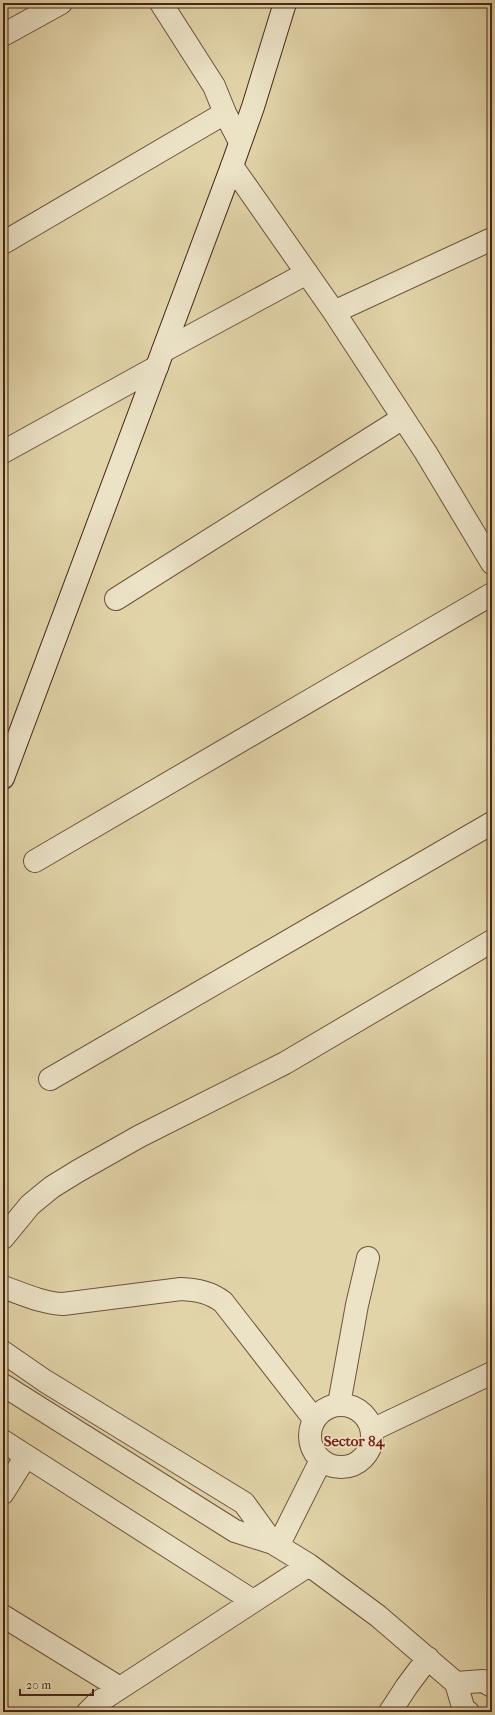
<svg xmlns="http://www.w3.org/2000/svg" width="495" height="1715" viewBox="0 0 495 1715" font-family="'IM FELL French Canon',serif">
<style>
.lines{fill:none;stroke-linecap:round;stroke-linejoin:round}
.street-casing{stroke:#6e523d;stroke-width:24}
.secondary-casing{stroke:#472619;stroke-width:24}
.street{stroke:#ece3c7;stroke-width:22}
.secondary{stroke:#ece3c7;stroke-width:22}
.labels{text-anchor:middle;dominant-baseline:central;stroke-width:3.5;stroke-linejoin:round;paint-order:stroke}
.district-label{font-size:15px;font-weight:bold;fill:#7a1f14;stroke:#ece3c7}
</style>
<rect width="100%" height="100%" fill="#e2d4a9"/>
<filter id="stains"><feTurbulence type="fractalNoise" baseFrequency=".005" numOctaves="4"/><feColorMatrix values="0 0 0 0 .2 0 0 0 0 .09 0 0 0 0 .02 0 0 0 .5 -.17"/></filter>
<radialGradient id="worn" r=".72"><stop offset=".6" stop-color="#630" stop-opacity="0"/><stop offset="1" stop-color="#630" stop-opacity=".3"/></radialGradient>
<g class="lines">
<g class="street-casing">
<path id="street" d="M161 3 214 86 225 113 240 142
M3 35 61 3
M232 166 334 312 426 453 492 563
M3 243 225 113
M334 312 492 239
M163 351 307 273
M3 452 157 367
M116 599 403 418
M35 861 492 594
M50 1079 492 823
M3 1238 30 1205 52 1187 78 1171 140 1136 285 1063 492 941
M3 1287C23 1294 42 1303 63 1304L181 1289C197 1290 210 1292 223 1302L314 1419
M3 1352 45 1381 244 1503 273 1543 235 1531 3 1385
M339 1404 357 1305 368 1258
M310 1436a31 31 0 1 1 62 0a31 31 0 1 1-62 0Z
M372 1430 492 1373
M3 1441 253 1601
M3 1493 26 1456
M273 1543 309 1565 378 1616 456 1683 464 1710 468 1712
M278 1546 321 1460
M3 1616 120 1688
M456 1683 483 1681 492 1686
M88 1712 97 1703 309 1565
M390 1712 407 1686 428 1658"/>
</g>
<g class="secondary-casing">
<path id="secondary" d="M3 778 232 166 253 107 285 3"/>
</g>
<use href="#street" class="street"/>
<use href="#secondary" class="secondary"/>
</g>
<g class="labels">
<g class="district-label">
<text x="354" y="1441">Sector 84</text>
</g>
</g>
<rect width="495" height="1715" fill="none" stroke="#e2d4a9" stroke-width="16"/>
<rect x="4" y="4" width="487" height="1707" fill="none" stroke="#472619" stroke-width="2"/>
<rect x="8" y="8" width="479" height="1699" fill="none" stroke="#472619"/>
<path d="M20 1689v6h73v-6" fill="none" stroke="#472619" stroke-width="2"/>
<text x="26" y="1689" font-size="12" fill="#472619" stroke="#ece3c7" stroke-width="3" paint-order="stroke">20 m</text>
<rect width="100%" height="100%" filter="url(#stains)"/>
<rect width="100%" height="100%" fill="url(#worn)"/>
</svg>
